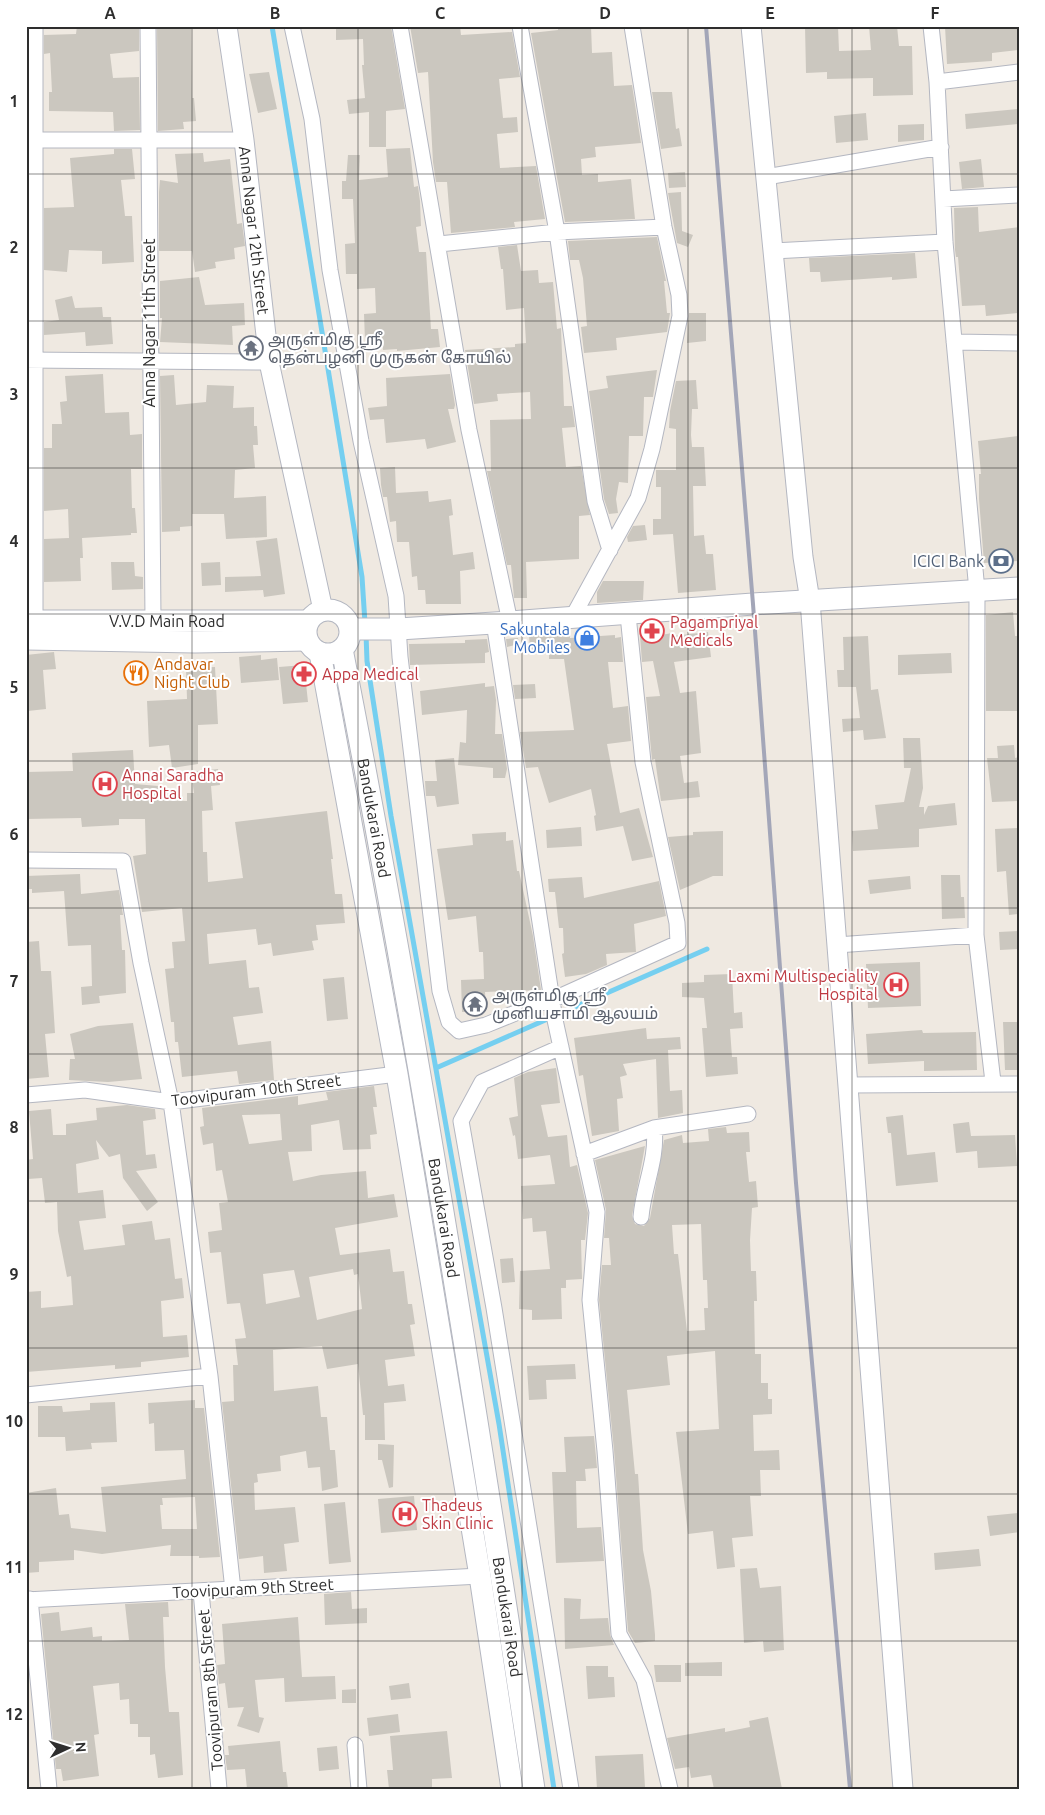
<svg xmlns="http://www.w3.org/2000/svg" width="1045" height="1815" viewBox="0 0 1045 1815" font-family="Ubuntu,'Noto Sans Tamil',sans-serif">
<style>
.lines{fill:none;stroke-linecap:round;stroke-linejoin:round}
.stream{stroke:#75cff0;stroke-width:5}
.building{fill:#cbc7bf;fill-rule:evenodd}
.minor-casing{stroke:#b4b7c1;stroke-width:17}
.tertiary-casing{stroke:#b4b7c1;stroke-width:21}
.secondary-casing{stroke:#b4b7c1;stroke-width:23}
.minor{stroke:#fff;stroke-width:15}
.tertiary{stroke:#fff;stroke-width:19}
.secondary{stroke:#fff;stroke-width:21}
.rail{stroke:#a3a6b8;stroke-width:4}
.grid{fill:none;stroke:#2e2e2e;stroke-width:1;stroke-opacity:0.55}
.labels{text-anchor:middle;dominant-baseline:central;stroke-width:4;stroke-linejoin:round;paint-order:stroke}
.street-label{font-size:16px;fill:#2e2e2e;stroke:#fff}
.worship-label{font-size:16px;fill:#5b616d;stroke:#fff;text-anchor:start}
.service-label{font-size:16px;fill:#4e5e75;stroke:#fff;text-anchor:end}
.health-label{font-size:16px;fill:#be3a42;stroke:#fff;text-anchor:start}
.shop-label{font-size:16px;fill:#366cbe;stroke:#fff;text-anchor:end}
.food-label{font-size:16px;fill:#c56008;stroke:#fff;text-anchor:start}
.neatline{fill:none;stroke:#2e2e2e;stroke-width:2}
.grid-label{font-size:16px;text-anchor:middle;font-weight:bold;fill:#2e2e2e}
</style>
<rect width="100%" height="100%" fill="#efe9e1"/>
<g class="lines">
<path class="stream" d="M272 26 362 577 365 623
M366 634 367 661 391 816 499 1424 554 1789
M436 1068 707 949"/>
</g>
<path class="building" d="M77 26H139V51L110 54 113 78 139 77 140 130 114 131 113 112 49 111V92H52L50 53 44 54V35L76 34Z
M157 26H191L192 98H194L196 121 183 122 184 129 158 131Z
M336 26H391L405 109 386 111V147H369V112L349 114 347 100 365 98 362 65H364L363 39 336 40Z
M410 26H460L461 35 512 32 520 77 499 79 503 118 517 117 518 132 497 134 500 168 536 166 545 219 514 222 515 227 451 233 447 182H436L433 162 428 72 418 73Z
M591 26 592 53 612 52 614 86 632 85 641 143 595 147 596 157 581 159 582 175 598 174V182L631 179 635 219 565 222 531 33 558 30V27Z
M805 26H838L839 51 871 50 869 26H897L899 46H912L913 95 873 96V78L827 79V72L806 73Z
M945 26H1017L1019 50 992 53V61L947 64Z
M269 72 277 109 258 113 249 74Z
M652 92H672L676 129 679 128 682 146 661 149Z
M1019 109V124L966 129 965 114Z
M866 113 868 140 836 143 834 116Z
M924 124V140L898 142V125Z
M410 148 414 187 418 186 420 201 421 226 416 227 419 252H426L431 329H438L440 347 397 351V349L383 350 382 339 365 341 364 314 376 313 375 288 357 289V274H346L345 244 355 243 353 199H342V181H346L348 155H360L359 180 388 177 386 149Z
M114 149H132L135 179 121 180 125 216H132L134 262 102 264V251L69 250 67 272 44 270V208L74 207 70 158 114 154Z
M203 153 204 162 230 159 237 224 242 223 245 246 234 248 235 259 215 262 216 268 195 272 192 251H159V192L160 180 178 183 175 154Z
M981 159 984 187 962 189 959 162Z
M685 172 686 187 669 188 668 173Z
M681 192 682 231 693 235 688 247 677 243 668 193Z
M978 207 979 232 1019 227V313L986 316 985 305 962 306 958 257H956L955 250 954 208Z
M657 237 666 281H664L667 313H670L667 332 616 338 617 350 584 353 581 327 587 326 583 278 579 260H570L568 241Z
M517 245 521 271 538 270 539 283 553 282 557 329 561 328 564 406H572L575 427 562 428 566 467 581 466 590 515 579 516V559L526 562 527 598H514L511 565H507L487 471H491L490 420 531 419 530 392 497 394 498 401 474 404 465 350 515 347V344L526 343 524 308 506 310 503 269H501L498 247Z
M915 253 917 278 892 280V277L821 282 820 272H810L809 258Z
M199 277 205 305 244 303 245 325 232 326 233 345 160 342 162 318H160V281Z
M72 296 75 308 102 307 103 317H111L113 344 86 346 85 332 44 335V322L59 320 55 300Z
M689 313H706V341L687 343Z
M657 370 653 397H644L643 436H629L628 483 619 482 616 499 618 513 609 514 604 499 589 391 608 388 606 376Z
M103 374 105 413 129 412 130 435 142 434V469H131L132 508H135L137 533H131V535L82 538 83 558H80L81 581 44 582V539L69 538 68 509 44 511V448H52V424H62L60 402 67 401 65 376Z
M450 374 455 405 454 409H448L456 442 427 449 425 439 386 443 384 419 370 420 368 408 387 406 386 378Z
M174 375 176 405 206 402 207 385 234 386 233 408 254 407V426H257L258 445H253L255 468 235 470 234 498 266 496 267 537 226 539 224 514H192V526L180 527V531L162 532 160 376Z
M696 380 698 409H692L691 435 692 447H704L706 486H693L694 536 704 535 706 554H713L716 590 678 593 673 534 653 535V519H661V487H656V470H676V429L669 428 670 411 676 381Z
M1019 436V561L984 563 979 499V474H981L978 441Z
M395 467 396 493 428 491 429 502 451 499 453 515 449 516 453 555 473 552 475 569 460 571 461 604H426L425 590H418L417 576 412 577 409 542H397L396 521 390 522 387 497H383L381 485 380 468Z
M645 525 647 540 628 542 627 537 633 526Z
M277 538 285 594 264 597 263 590 225 592V577L261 576 256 541Z
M111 562H134L135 576 143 577V589L112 590Z
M220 562 221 585 202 586 201 563Z
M603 581H644L643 600 597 603V592Z
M1013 612 1015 636H1019V711H986V615Z
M708 632 711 657 674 662 680 693 696 691 701 753 680 756 684 783 698 781 700 797 661 801 655 759 652 760 646 697 660 696 653 661 642 662 640 636 656 634V636L672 633V636Z
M546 634 570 635V638L615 635V638L621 637 623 662H608L613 708 628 706 631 741 607 744 620 813 639 808 653 857 632 861 623 826 596 831 594 816 596 815 591 789 549 803 538 767 526 768 520 732 574 730 564 659H549V648L530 650 529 635Z
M868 636 871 690 878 689 886 738 864 740 863 730 843 732 842 719 860 718 856 687H838L837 670H844L843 637Z
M518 638 519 644 507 647 506 639Z
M487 639 489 652 485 653V663L410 665 409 644 465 643V640Z
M54 652 56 669 43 670 46 709 28 711 26 655Z
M951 653 952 673 898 675V655Z
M261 655V660L277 658 279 680 241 683 239 657Z
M304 665 308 702 283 704 279 667Z
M215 667 218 724 198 725V764L172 768 169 745 149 747 147 701 187 699 186 668Z
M485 683V687L494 686 496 700 495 734H502L507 769 505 778H493V768L458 765 460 742 466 743 467 710 422 715 420 691Z
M535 684 536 698 515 699 513 685Z
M903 738H920L923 788 919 807H924V815L928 806 955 803 957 825 919 829V847L853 851 852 831 878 829 875 805 904 802 911 768H904Z
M1014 745 1015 758 1019 757V801L992 802 987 758H998L997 746Z
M133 750 135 784 158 786 157 800 187 801V793H194L191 772 218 769 220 785 211 786 213 810 202 811 203 852H207L208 882 243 878 235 822 327 811 333 859H331L335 894H342L345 923 316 925 318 940 312 941 314 950 273 956 271 943 258 945 256 929 207 934 209 964 246 960 249 988 259 987 263 1013 233 1017 238 1045 271 1041 274 1080 239 1084 237 1071 182 1077 178 1042H175L174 1022H171L165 969 174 968 172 942 185 941 182 908 142 912 133 856 146 854 145 819H119V825L82 827 81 818 26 819V772L73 771 72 753Z
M454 758 459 804 437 807 435 796H426L425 781H437L435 760Z
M581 827 582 846 547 848 546 830Z
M1019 828V914L1009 915 1006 871 997 872 995 829Z
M723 831V876H713L680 890 668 837 693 835V832Z
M506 832V841L513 840 517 871H519L533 936 541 990 485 992 486 1011 462 1012 461 980 484 979 483 952H479L476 916 448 920 437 849 473 845 472 834Z
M80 874 81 894 119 890 123 915H120L122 950H125L126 993 99 996 100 1003 82 1005 81 987 92 986 91 945 68 946 64 891 32 893V889H26V876Z
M941 875H960L961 897H964L965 918 942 919Z
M910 876 911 889 870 894 868 880Z
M582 877 584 898 659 881 666 916 634 924 636 952 606 954 607 965 586 974 565 977 562 954 564 953 563 928H559L555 892H549L548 879Z
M1019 931V949L1000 950 999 932Z
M39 941 41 971H51L55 1033 45 1034 49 1077 26 1079V942Z
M920 962 921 1006 868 1008 866 964Z
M732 974 734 1013 742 1012 743 1028 730 1029 732 1057H737L738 1074 706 1077 702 1028H707L704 998 682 997V983L704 982V975Z
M344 977 348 1019 327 1021 323 979Z
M1003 1022H1019V1070H1005Z
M133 1023 142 1079 108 1082 69 1080 70 1059H75L70 1034 98 1026Z
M646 1028 647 1039 680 1037 681 1049 668 1050 670 1091 682 1090 683 1113 658 1118 656 1059 623 1064 627 1075 620 1077 623 1098 617 1099 619 1131 592 1136 583 1075 579 1076 574 1038Z
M922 1030 923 1033 976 1032 977 1070 924 1071V1061L868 1064 866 1034Z
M556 1068 560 1103 541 1105 548 1137 567 1135 570 1167 577 1165 588 1213 585 1240H581L582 1279 566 1280V1288H561L562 1319 532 1320V1310L519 1309 520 1271 550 1269 546 1231 533 1232 532 1218 523 1219 521 1186 555 1184 550 1155 518 1159 515 1135 513 1136 509 1118 518 1116 514 1078 528 1072Z
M374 1086 377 1107H373L377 1134 370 1135 371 1149 343 1150 339 1120 311 1125 312 1151 288 1152 293 1181 321 1175 366 1171 368 1198 394 1194 398 1217 335 1228 340 1255 390 1249 393 1272 404 1271 408 1304H412L415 1324 410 1325 415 1356 385 1360 388 1386 404 1384 406 1401 384 1403 385 1440H365V1415H363L358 1364 327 1369 322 1346 273 1350 274 1391 318 1386 321 1417H327L330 1450H335L338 1487 322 1491 320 1467 308 1468 306 1451 280 1456 281 1471 257 1474 258 1482 254 1483 255 1510 295 1507 299 1542 284 1544 287 1571 264 1573 263 1556 239 1559 222 1402 234 1401 233 1365H238L235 1339 246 1338 240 1303 227 1304 221 1252 210 1253 208 1232 222 1230 219 1203 228 1202 222 1170 216 1171 213 1143 203 1145 200 1127 204 1126 202 1108 298 1096V1105L328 1100 326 1092ZM280 1114 282 1140 249 1144 242 1115ZM353 1269 354 1275 358 1274 362 1309 317 1320 309 1277ZM294 1270 300 1297 266 1304 263 1274Z
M127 1105 155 1109 156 1119 143 1121 146 1155 155 1154 157 1168 136 1171 158 1202 147 1211 123 1178 120 1154 109 1157 96 1140 99 1159 76 1164 78 1193 103 1190 106 1218 79 1221 84 1250 125 1245 122 1225 152 1221 155 1240 170 1238 175 1279 182 1278 184 1298 161 1301 163 1337 187 1335 189 1357 141 1362V1367L115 1369V1365L26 1372V1292L41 1291V1308L73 1305 71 1276 67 1277 58 1231 57 1202 45 1203 42 1178 28 1179 26 1160 33 1159 29 1111 51 1109 53 1135H66V1124L97 1120 96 1108Z
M903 1115 907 1155 935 1152 938 1182 896 1186 891 1133H888L886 1117Z
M969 1122 971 1136 1015 1135 1017 1166 978 1168 977 1151 956 1153 953 1124Z
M726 1127 727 1133 749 1132 750 1152H746L749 1182 756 1181 758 1207 752 1208 750 1240 751 1271H756L757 1301H754L755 1354H761V1383H768V1399H772V1414L753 1415 754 1451 779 1450 780 1470H760L761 1496H750L753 1536 732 1538 735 1567 717 1569 713 1531 688 1534 676 1432 719 1429 715 1351 667 1356 670 1385 627 1390 635 1474H638L643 1550 651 1591 655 1635V1641L635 1643 628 1631 614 1450 599 1300 602 1265H611L609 1238H604L606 1210 595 1160 645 1146 632 1216 635 1224 644 1226 650 1218 664 1140 682 1135 683 1143 709 1141 708 1129ZM701 1224 703 1280H707L708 1308H704L705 1330 687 1331 678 1254H674L672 1225Z
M513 1258 515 1282 502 1283 500 1259Z
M575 1364 576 1379 546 1380 547 1399 529 1400 527 1366Z
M195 1400V1408H204L220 1557 199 1558V1556H170L171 1545 102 1554 74 1550V1560L39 1562V1572L26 1573V1493L56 1488 59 1515 69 1514 71 1528 106 1532 101 1487 186 1479 184 1450 155 1451 154 1423 149 1424 148 1403ZM195 1497 197 1529H162L160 1505H163L162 1498Z
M115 1402 117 1442 91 1443 92 1449 66 1451 65 1437H38V1406H62L63 1412 90 1410V1403Z
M594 1436 597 1468 585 1469 586 1481H576L577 1528 601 1527 604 1561 556 1563 552 1472H566L564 1437Z
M378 1444 394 1445 393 1487 389 1488 382 1460H378Z
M414 1496 417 1530 381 1533 378 1499Z
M345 1502 351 1562 329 1564 324 1504Z
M1019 1513V1532L990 1536 987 1516Z
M979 1549 981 1566 935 1570 934 1553Z
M757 1568 760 1588 781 1586 784 1650 764 1652 763 1641 744 1643 740 1569Z
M351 1592 352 1609 367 1608V1623L325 1625 324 1594Z
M564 1598 581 1599 580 1619 608 1618 610 1635 614 1645 565 1649Z
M168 1602 169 1617H163L165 1667 169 1712H179L183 1775 158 1778 155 1754 150 1755V1737H138V1724H130L129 1699 120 1700 119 1683 93 1686 99 1734 94 1735 99 1776 63 1781 61 1769H56L41 1614 59 1612 61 1631 92 1627 93 1637 102 1636V1641L129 1640 125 1604Z
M298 1617 302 1677 335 1676 336 1699 285 1702 284 1678 255 1680 259 1717 264 1718 259 1733 237 1726 244 1707 228 1708 225 1683 219 1684 217 1665 225 1664 222 1624Z
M722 1662V1676H685V1663Z
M654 1665H681V1682H656Z
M586 1666H608V1677H614L615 1697 588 1699Z
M409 1683 411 1698 391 1700 389 1686Z
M356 1689V1703H342V1690Z
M398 1714 400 1732 369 1736 367 1718Z
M768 1717 782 1789H714L711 1775 691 1778 689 1767 675 1769 667 1738 725 1728V1732L750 1727 749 1721Z
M447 1731 452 1778 432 1779V1789H389L387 1770H393L390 1736Z
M280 1741 283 1772H286L288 1789H247L245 1769 227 1770 225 1755H229L228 1746Z
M337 1746 339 1769 319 1771 317 1748Z
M643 1754 645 1787 597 1789 595 1756Z"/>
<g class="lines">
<g class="minor-casing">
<path id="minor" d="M148 26 153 620
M292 26 312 119 330 270 361 441 396 596 400 657 440 991 449 1022 459 1031 486 1025 540 1003 552 1000 678 943 677 923 643 762 628 615
M400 26 469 430 510 622
M520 26 557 232 595 501 610 550
M931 26 937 82
M26 140H244
M766 177 941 147
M943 199 1019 195
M439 244 557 232 664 227
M773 251 945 242
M954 342 1019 343
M26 360 269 362
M572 618 638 498 652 449 680 316 679 295 664 227 632 26
M35 621V26
M494 622 555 1020 597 1212 590 1300 605 1451 619 1634 644 1680 670 1789
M26 860 123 861 141 963 171 1102 210 1376 26 1395
M976 935 977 591 945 242 937 82 1019 72
M837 945 976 935 993 1082
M561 1047 482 1082 461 1121 494 1308 571 1789
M849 1085 1019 1084
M26 1095 85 1090 171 1102 397 1074
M584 1154 654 1128 748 1114
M641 1217C643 1188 658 1158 654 1128
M210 1376 233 1590
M201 1591 219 1789
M30 1599 49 1789
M26 1600 480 1576
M355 1745 359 1789"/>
</g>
<g class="tertiary-casing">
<g id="tertiary">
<path id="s1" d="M227 26 244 140 269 362 323 610"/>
<path d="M751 26 803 557 810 601 903 1789"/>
</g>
</g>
<g class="secondary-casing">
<g id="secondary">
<circle cx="328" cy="632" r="22"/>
<path id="s2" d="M26 621H308"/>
<path d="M350 629H399L510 622 753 604 1019 588"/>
<path d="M26 639 195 642 307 640"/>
<path id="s3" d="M342 649C416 1027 476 1408 534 1789"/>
<path d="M320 653 397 1074 480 1576 512 1789"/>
</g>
</g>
<use href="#minor" class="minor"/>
<use href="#tertiary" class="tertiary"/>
<use href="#secondary" class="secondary"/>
<path class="rail" d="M706 26 753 604 796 1183 850 1789"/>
</g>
<path class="grid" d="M192 26V1789M358 26V1789M522 26V1789M688 26V1789M852 26V1789M26 174H1019M26 321H1019M26 468H1019M26 614H1019M26 761H1019M26 908H1019M26 1054H1019M26 1201H1019M26 1348H1019M26 1494H1019M26 1641H1019"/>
<defs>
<g id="temple-ring" transform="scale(1.25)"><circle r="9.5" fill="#fff" stroke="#6b7280" stroke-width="1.5"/><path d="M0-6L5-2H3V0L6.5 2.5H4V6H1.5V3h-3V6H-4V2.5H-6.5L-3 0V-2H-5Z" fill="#6b7280"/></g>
<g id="bank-ring" transform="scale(1.25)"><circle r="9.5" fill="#fff" stroke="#5c6f8a" stroke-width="1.5"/><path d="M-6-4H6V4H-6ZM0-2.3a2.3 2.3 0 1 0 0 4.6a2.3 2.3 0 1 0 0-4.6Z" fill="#5c6f8a"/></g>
<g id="pharmacy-ring" transform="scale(1.25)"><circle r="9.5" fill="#fff" stroke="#e0444e" stroke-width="1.5"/><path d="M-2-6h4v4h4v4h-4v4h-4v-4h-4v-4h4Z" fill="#e0444e"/></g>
<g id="shop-ring" transform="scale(1.25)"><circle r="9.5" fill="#fff" stroke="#3f7fe0" stroke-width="1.5"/><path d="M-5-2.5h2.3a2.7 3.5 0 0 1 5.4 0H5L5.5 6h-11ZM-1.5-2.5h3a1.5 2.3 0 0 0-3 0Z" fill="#3f7fe0"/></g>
<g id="restaurant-ring" transform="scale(1.25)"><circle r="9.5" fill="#fff" stroke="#e8710a" stroke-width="1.5"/><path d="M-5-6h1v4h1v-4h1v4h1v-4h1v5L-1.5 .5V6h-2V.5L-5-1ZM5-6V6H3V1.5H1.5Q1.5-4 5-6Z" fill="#e8710a"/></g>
<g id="hospital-ring" transform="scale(1.25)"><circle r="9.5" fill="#fff" stroke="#e0444e" stroke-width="1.5"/><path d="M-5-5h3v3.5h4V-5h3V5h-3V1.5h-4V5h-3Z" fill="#e0444e"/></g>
</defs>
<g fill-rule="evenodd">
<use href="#temple-ring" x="251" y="348"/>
<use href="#bank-ring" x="1001" y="561"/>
<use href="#pharmacy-ring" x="652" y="631"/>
<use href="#shop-ring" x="587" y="638"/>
<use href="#restaurant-ring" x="136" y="673"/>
<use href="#pharmacy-ring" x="304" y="674"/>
<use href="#hospital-ring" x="105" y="784"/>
<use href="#hospital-ring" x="896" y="985"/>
<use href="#temple-ring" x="475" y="1004"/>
<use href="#hospital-ring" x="405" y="1514"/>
</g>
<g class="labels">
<g class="street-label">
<text stroke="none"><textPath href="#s1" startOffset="206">Anna Nagar 12th Street</textPath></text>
<text transform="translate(149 323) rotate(-90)">Anna Nagar 11th Street</text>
<text stroke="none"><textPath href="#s2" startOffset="141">V.V.D Main Road</textPath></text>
<text stroke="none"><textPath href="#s3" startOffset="172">Bandukarai Road</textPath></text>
<text transform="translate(256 1090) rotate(-7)">Toovipuram 10th Street</text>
<text stroke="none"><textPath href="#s3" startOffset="578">Bandukarai Road</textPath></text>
<text transform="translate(253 1588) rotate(-3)">Toovipuram 9th Street</text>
<text stroke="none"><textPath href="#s3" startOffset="982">Bandukarai Road</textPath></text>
<text transform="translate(210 1690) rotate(-95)">Toovipuram 8th Street</text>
</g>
<g class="worship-label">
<text x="268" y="339">அருள்மிகு ஶ்ரீ<tspan x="268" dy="18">தென்பழனி முருகன் கோயில்</tspan></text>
<text x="492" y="995">அருள்மிகு ஶ்ரீ<tspan x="492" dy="18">முனியசாமி ஆலயம்</tspan></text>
</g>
<g class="service-label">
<text x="984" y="561">ICICI Bank</text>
</g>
<g class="health-label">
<text x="670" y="622">Pagampriyal<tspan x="670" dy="18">Medicals</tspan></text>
<text x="322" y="674">Appa Medical</text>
<text x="122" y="775">Annai Saradha<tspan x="122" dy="18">Hospital</tspan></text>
<text x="878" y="976" text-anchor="end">Laxmi Multispeciality<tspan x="878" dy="18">Hospital</tspan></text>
<text x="422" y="1505">Thadeus<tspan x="422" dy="18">Skin Clinic</tspan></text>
</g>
<g class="shop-label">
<text x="570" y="629">Sakuntala<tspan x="570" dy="18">Mobiles</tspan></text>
</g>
<g class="food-label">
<text x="154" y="664">Andavar<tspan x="154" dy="18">Night Club</tspan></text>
</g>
</g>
<rect width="1045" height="1815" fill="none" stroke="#ffffff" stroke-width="55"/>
<g transform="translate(68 1748) rotate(86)" stroke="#ffffff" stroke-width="4" paint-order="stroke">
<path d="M0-4L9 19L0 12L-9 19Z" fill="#2e2e2e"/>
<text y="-8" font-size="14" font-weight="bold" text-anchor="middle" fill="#2e2e2e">N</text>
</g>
<rect x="28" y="28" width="990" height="1760" class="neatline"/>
<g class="grid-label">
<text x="110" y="19">A</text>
<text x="275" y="19">B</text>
<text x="440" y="19">C</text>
<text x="605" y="19">D</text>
<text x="770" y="19">E</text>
<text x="935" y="19">F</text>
<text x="14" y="107">1</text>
<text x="14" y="253">2</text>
<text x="14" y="400">3</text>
<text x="14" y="547">4</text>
<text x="14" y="693">5</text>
<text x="14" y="840">6</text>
<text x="14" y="987">7</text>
<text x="14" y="1133">8</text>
<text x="14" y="1280">9</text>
<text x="14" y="1427">10</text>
<text x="14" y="1573">11</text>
<text x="14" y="1720">12</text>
</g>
</svg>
